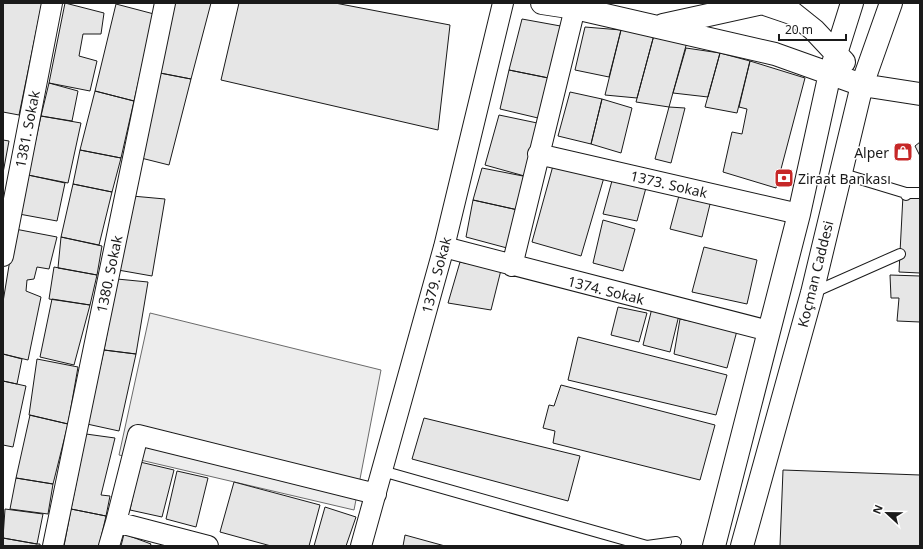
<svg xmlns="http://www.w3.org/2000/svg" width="923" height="549" viewBox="0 0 923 549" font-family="'Noto Sans',sans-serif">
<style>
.built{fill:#ededed;stroke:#6a6a6a}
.building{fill:#e6e6e6;stroke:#1a1a1a}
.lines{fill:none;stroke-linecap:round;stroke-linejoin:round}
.service-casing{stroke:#1a1a1a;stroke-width:12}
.minor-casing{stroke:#1a1a1a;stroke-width:22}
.secondary-casing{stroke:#1a1a1a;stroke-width:24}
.service{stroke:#fff;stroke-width:10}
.minor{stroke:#fff;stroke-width:20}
.secondary{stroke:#fff;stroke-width:22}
.labels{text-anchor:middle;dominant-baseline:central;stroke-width:3;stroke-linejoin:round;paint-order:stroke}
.street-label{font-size:14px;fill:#1a1a1a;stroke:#fff}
.poi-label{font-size:14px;fill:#1a1a1a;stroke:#fff;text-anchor:end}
</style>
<rect width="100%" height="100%" fill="#fff"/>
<path class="built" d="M150 313 381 370 354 510 119 455Z"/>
<path class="building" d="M3 3H42L19 115 3 112Z
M65 3 104 13 101 34H83L79 56 97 61 90 91 49 83Z
M174 3H211L191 79 160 73Z
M239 3H335L450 25 438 130 221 80Z
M116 4 154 14 134 101 95 91Z
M522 19 566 27 553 79 509 70Z
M585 27 621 30 609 77 575 70Z
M621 30 654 35 637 98 605 95Z
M654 35 687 42 669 107 636 102Z
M686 48 720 53 708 97 673 93Z
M720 53 750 61 737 113 705 107Z
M750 61 805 78 776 188 723 172 732 132 742 134 747 109 739 107Z
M509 70 549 78 538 118 500 109Z
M160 73 191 79 169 165 141 158Z
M49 83 78 91 72 121 41 116Z
M95 91 134 101 121 158 80 150Z
M570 92 602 99 591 144 558 136Z
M602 99 632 108 621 153 591 144Z
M669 107 685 108 671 163 655 159Z
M499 115 542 124 528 177 485 165Z
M41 116 81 123 68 183 28 175Z
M3 140 9 141 3 173Z
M920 142V156L915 146Z
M80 150 121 158 112 192 73 184Z
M554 162 605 174 581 256 532 242Z
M482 168 528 177 518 210 473 200Z
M28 175 65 183 57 221 19 214Z
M613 177 647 184 637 221 603 214Z
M73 184 112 192 99 245 61 237Z
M681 188 712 196 702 237 670 229Z
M903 195 920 196V273L899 272Z
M132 196 165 199 152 276 118 270Z
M473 200 518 210 507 248 466 237Z
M603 220 635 229 623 271 593 263Z
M15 229 57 237 49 269 37 267 34 279 27 280 26 291 41 297 28 360 3 354V302Z
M61 237 102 246 97 275 58 268Z
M704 247 757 260 747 304 692 292Z
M460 262 501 270 491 310 448 303Z
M54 267 97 275 90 305 49 299Z
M890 275 920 276V322L897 321 899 298H891Z
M117 279 148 282 136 354 104 350Z
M52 299 90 305 74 365 40 357Z
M618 307 647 313 639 342 611 335Z
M652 308 679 315 670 352 643 345Z
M691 313 738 327 727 368 674 354 680 319 690 321Z
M578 337 727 375 716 415 568 380Z
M104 350 136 354 119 431 87 424Z
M3 354 22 359 17 384 3 381Z
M37 359 78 367 68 424 29 415Z
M3 381 26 386 13 447 3 445Z
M561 385 715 425 700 480 553 443 555 431 543 428 549 405 554 406Z
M30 415 68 424 53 484 16 478Z
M424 418 580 456 568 501 412 459Z
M86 434 115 438 101 495 110 496 106 516 71 509Z
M140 462 174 470 162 517 130 510Z
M783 470 920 475V546H780Z
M177 471 208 478 196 527 166 519Z
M16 478 53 484 48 514 10 509Z
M234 482 320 505 309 546H271L220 532Z
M325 507 356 517 346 546H314Z
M5 509 43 514 37 544 3 538Z
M71 509 106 516 99 546H64Z
M124 534 151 544 150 546H121Z
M405 535 445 546H403Z
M3 538 37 544H40V546H3Z"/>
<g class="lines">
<g class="service-casing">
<path id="service" d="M840 173 906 193V195
M906 193H920
M812 293 900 254
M382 471 647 546 676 542"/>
</g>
<g class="minor-casing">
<path id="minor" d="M538 154 799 214
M444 247 769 331
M3 256 52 3
M512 266 575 8
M116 522 138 435 376 494
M53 546 165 3
M109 546 116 522 208 546
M361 546 444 247 503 3"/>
</g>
<g class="secondary-casing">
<path id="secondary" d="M542 3 575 8 775 54 862 85 920 94
M762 3 794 14 814 30 844 62
M663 25 763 3
M714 546 799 214 830 73 852 3
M742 546 812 293 862 85 891 3"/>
</g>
<use href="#service" class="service"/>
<use href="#minor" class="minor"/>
<use href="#secondary" class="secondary"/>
</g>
<defs>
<g id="shop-square" transform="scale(1)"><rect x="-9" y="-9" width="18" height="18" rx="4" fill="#c62828" stroke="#fff"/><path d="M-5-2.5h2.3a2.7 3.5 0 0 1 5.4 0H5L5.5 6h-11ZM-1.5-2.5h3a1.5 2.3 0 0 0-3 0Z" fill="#fff"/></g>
<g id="bank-square" transform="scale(1)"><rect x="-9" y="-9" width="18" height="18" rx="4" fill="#c62828" stroke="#fff"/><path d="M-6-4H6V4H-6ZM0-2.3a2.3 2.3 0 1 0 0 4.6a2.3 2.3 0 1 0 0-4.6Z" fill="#fff"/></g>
</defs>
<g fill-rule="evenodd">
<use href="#shop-square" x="903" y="152"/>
<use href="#bank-square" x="784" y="178"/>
</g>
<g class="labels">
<g class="street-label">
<text transform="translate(27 129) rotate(-79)">1381. Sokak</text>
<text transform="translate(669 184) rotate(13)">1373. Sokak</text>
<text transform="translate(109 274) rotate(-78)">1380. Sokak</text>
<text transform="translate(815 274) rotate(-76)">Koçman Caddesi</text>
<text transform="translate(436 275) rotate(-75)">1379. Sokak</text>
<text transform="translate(606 290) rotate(14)">1374. Sokak</text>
</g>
<g class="poi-label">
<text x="889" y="152">Alper</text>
<text x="798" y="178" text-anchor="start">Ziraat Bankası</text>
</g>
</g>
<rect width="923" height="549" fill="none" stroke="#1a1a1a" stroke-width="8"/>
<g transform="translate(887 513) rotate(292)" stroke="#ffffff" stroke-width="3" paint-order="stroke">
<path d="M0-3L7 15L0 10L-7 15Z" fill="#1a1a1a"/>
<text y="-6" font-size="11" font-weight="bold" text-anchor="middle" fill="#1a1a1a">N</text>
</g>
<path d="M779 34v6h67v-6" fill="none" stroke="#1a1a1a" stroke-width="2"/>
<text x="785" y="34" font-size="12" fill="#1a1a1a" stroke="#ffffff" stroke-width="3" paint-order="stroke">20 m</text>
</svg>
